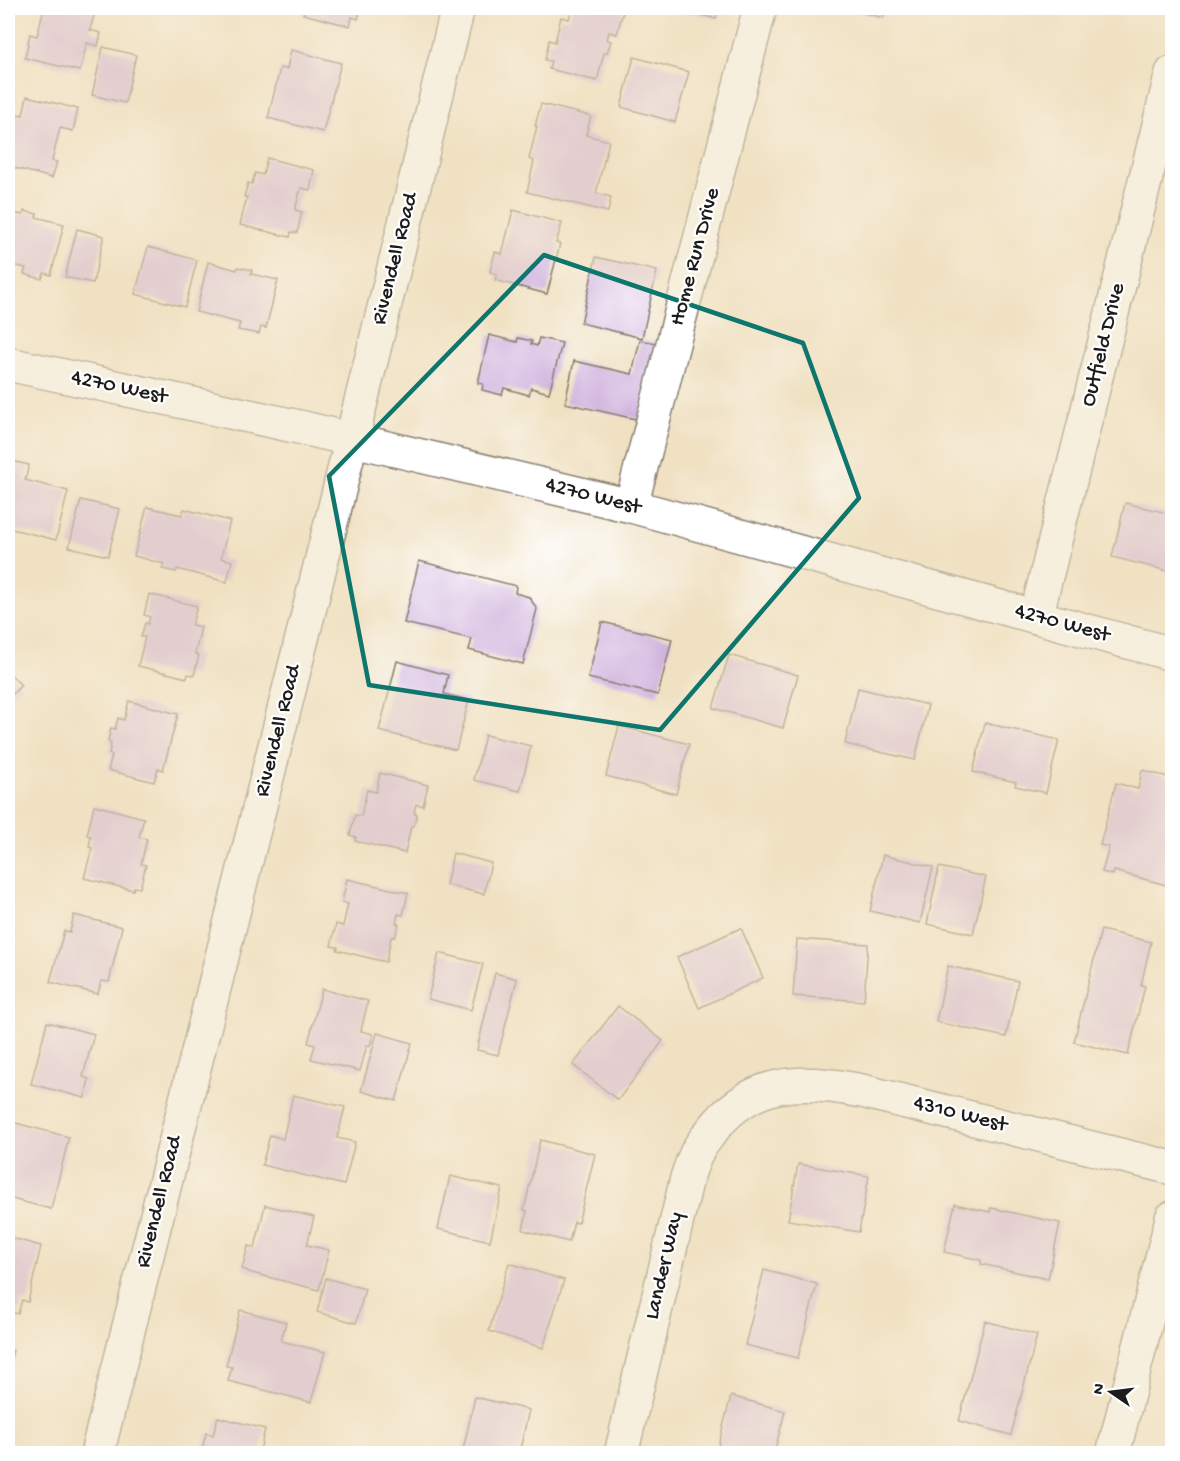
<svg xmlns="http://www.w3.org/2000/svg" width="1180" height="1461" viewBox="0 0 1180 1461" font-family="'Gochi Hand',sans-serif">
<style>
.building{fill:#d2b5de}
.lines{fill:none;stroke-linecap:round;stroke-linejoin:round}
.minor-casing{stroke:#867e70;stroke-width:36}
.minor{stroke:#fff;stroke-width:33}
.marked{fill:none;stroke:#0f766e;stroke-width:4.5;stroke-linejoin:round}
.labels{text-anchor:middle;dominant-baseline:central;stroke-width:4.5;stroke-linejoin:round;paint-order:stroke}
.street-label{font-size:22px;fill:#1c1c1c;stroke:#fff}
</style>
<rect width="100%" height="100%" fill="#fff"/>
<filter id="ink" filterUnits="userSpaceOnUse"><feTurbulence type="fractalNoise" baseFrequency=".0167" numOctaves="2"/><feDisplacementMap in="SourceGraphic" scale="12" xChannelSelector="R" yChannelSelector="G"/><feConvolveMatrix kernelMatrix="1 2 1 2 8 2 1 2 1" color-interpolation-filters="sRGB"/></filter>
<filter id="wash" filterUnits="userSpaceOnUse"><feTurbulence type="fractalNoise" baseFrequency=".008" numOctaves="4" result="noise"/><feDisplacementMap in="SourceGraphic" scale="24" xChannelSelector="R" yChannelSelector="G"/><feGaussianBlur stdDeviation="1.35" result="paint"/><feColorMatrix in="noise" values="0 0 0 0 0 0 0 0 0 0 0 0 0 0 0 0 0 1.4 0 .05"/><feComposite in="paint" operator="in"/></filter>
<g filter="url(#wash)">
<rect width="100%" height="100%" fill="#f0e1c3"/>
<g id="blocks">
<path class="building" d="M44 8H96L90 30 101 33 98 46 87 43 80 71 25 58 30 34 37 36Z
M305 8H361L358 19 352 17 350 26 303 14Z
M572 8H605L623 12 617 34 609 32 607 40 611 41 607 53H604L597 81 549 69 551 61 545 60 549 40 555 42 561 17 569 19Z
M674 8H719L716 19Z
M845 8H885L883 18Z
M103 47 136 55 125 103 92 95Z
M291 50 341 63 323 132 268 118 280 68 287 69Z
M634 57 689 72 675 122 621 107Z
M27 96 78 109 73 131 60 128 52 161 57 162 52 178 8 166V141L11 142 18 114 23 115Z
M541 104 591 116 586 135 609 141 596 193 611 197 608 212 527 192 534 161 529 159 537 126H535Z
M267 158 314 170 310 190 301 188 295 210 302 212 297 233 291 232 290 237 240 225 247 197H244L248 183 252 184 255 173 263 175Z
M513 210 562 223 556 243 560 244 547 294 495 280 497 274 490 272 495 252 502 254Z
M24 211 37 214 36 217 64 224 51 275 44 273 42 279 24 274 26 268 8 264V212L23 215Z
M77 229 104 236 93 283 65 277Z
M148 247 197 260 185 307 135 294Z
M596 257 657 271 642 338 581 323Z
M208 262 237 270 238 267 252 270 251 274 278 280 266 328 261 327 259 334 238 330 240 323 196 312Z
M489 335 517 342 518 338 532 341 531 344 537 346 539 338 562 343 549 393 531 388 529 395 504 388 502 395 482 390 483 384 478 383Z
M640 340 657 343 640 420 565 403 574 361 632 374Z
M8 460 29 465 25 480 68 491 56 540 8 528Z
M81 500 120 509 108 556 69 547Z
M1125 503 1172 514V572L1112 557Z
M147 507 182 515 184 509 230 521 221 558 232 561 227 582 177 569 176 572 162 569 164 564 134 556Z
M419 561 516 586 515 593 529 597 537 609 523 664 469 650 472 639 404 623Z
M149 594 197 606 192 625 201 627 195 654 199 655 194 675 188 674 187 678 138 666 145 637H141L145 623 148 624 150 617 144 615Z
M602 622 672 639 658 695 588 678Z
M729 655 798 675 783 728 713 708Z
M397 661 448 675 444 694 469 700 456 750 379 731Z
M8 672 21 685 8 699Z
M858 688 928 705 915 760 845 744Z
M129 701 178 714 163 770 158 768 154 782 108 770 112 755 109 754 111 742 108 741 111 728 115 729 118 718 124 720Z
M985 723 1059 740 1046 793 1015 786 1016 782 973 772Z
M619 726 689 744 676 794 606 776Z
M485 735 531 746 520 791 474 780Z
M1142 770 1172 778V875L1170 886 1114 871 1113 875 1102 872 1109 847 1100 845 1116 783 1138 789Z
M380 773 428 785 423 806 416 804 414 813 417 814 414 826H411L405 853 355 841 356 837 350 835 355 815 361 816 367 790 376 792Z
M94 805 144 818 139 837 147 839 141 864 146 865 140 888 134 887 133 890 84 878 92 848 89 847 91 836 87 835Z
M453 853 491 863 484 894 446 885Z
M883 855 933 867 920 923 870 911Z
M939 867 986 877 973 934 927 924Z
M347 879 408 893 403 915 398 914 396 923 399 924 395 937H391L386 962 337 950 338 947 331 946 336 924 343 926 348 904 342 902Z
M74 915 122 927 109 982 101 981 98 994 50 982 64 931 70 932Z
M741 928 763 978 699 1008 677 957Z
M1101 930 1151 942 1141 985 1145 986 1128 1055 1074 1042Z
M797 939 868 944 864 1001 793 996Z
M439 953 483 964 471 1010 428 999Z
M948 966 1018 981 1006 1037 936 1022Z
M495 973 517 979 498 1055 477 1050Z
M322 989 368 1001 361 1031 373 1034 370 1046 367 1045 360 1071 311 1059 315 1045 308 1043Z
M618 1006 663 1041 618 1100 573 1065Z
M47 1022 94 1034 83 1077 89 1079 85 1098 31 1084Z
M377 1033 412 1043 396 1101 361 1091Z
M293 1095 345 1107 337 1138 355 1142 344 1185 262 1165 270 1135 283 1139Z
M8 1121 69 1137 51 1209 8 1198Z
M540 1140 595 1154 578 1223 574 1222 569 1242 523 1230 527 1211 524 1210Z
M798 1164 869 1176 859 1232 788 1220Z
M450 1176 502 1188 490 1241 438 1229Z
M955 1204 990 1212 991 1208 1060 1223 1048 1279 981 1264V1260L944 1252Z
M265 1205 314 1217 307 1245 329 1250 319 1290 248 1272V1271L242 1269 248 1246 255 1248Z
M8 1237 41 1246 28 1302 22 1300 18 1314 8 1311Z
M509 1263 564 1280 543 1348 489 1331Z
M764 1270 817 1284 798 1358 745 1345Z
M326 1278 365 1289 356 1323 317 1312Z
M240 1310 286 1322 281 1341 325 1352 311 1402 228 1381 232 1367 226 1366Z
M985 1321 1037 1335 1011 1435 959 1421Z
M8 1349 13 1350 8 1373Z
M731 1396 785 1411 774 1454H716Z
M475 1397 529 1410 519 1454H462Z
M218 1417 265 1429 260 1451 252 1449 251 1454H201L206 1433 213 1435Z"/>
</g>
</g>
<g filter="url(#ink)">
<use href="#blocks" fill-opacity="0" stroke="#867e70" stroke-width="1.5"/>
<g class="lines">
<g class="minor-casing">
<path id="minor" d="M8 364 299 427 631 506 1172 654
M631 506 760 8
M1036 617 1172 73
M97 1454 335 507 458 8
M621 1454 687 1178C690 1169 693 1160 697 1152 700 1145 706 1139 710 1133 751 1078 801 1079 862 1091L1172 1168
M1113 1454 1172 1218"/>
</g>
<use href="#minor" class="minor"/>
</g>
</g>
<path d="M0 0H1180V1461H0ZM544 255 803 343 859 498 660 730 369 685 329 476Z" fill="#f0e1c3" fill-opacity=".55" fill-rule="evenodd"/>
<path class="marked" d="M544 255 803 343 859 498 660 730 369 685 329 476Z"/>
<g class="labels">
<g class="street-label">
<text transform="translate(696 257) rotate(-75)">Home Run Drive</text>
<text transform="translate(396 259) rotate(-76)">Rivendell Road</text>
<text transform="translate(1104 345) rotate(-76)">Outfield Drive</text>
<text transform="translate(119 388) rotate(12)">4270 West</text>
<text transform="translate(593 497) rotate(14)">4270 West</text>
<text transform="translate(1062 624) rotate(15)">4270 West</text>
<text transform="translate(279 731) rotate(-76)">Rivendell Road</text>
<text transform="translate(960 1115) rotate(14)">4310 West</text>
<text transform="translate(160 1202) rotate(-76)">Rivendell Road</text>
<text transform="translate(665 1266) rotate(-77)">Lander Way</text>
</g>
</g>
<rect width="1180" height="1461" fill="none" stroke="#fff" stroke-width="30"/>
<g transform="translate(1111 1392) rotate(284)" stroke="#ffffff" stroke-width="4.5" paint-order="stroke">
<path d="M0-4.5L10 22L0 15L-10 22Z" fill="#1c1c1c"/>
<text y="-9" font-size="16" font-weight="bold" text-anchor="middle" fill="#1c1c1c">N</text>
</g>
</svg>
